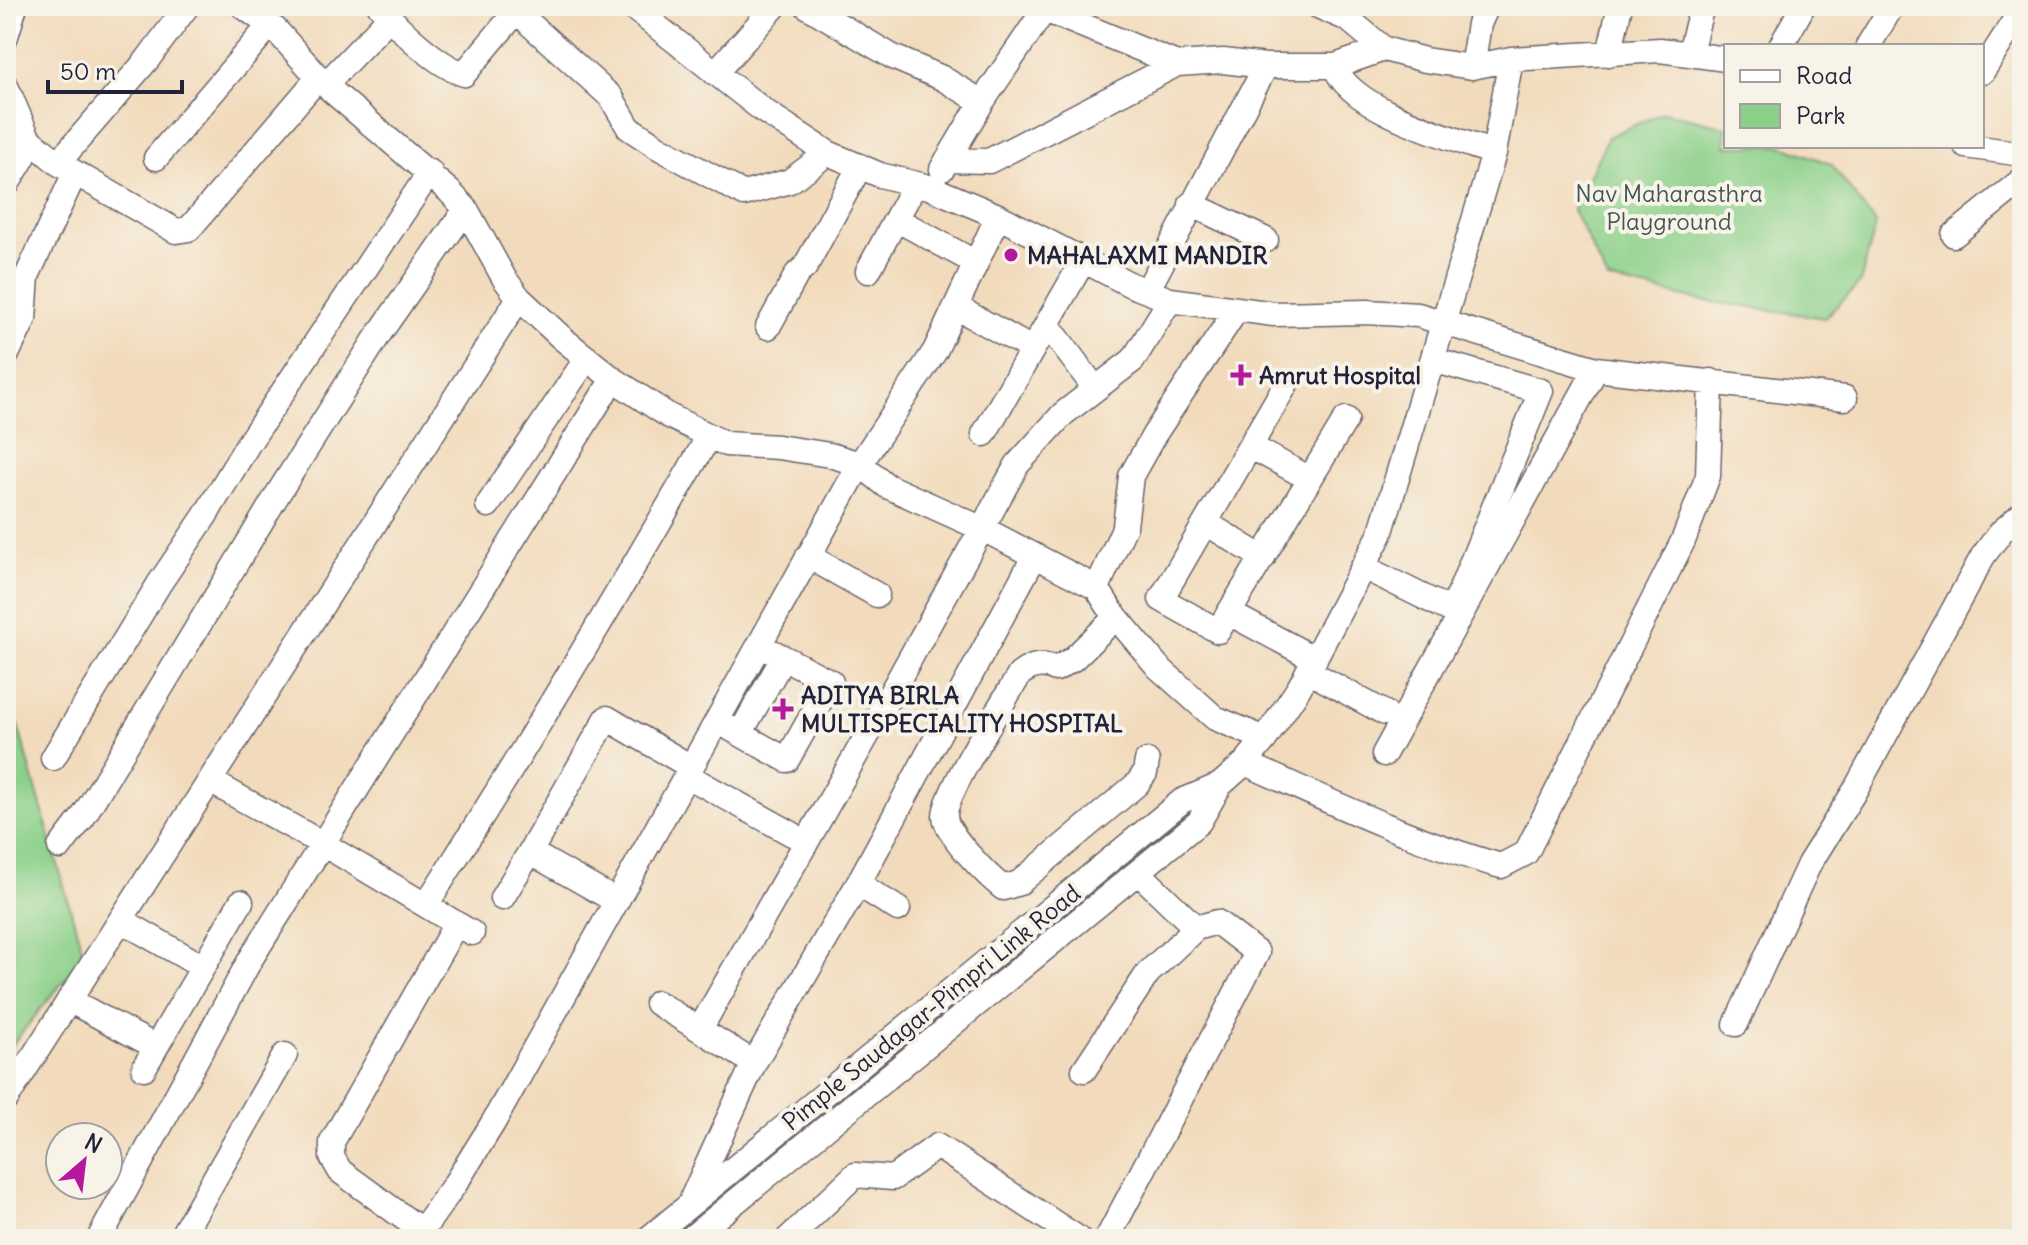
<svg xmlns="http://www.w3.org/2000/svg" width="2028" height="1245" viewBox="0 0 2028 1245" font-family="Delius,sans-serif">
<style>
.green{fill:#8bd089;stroke:#567962;stroke-width:2}
.lines{fill:none;stroke-linecap:round;stroke-linejoin:round}
.minor-casing{stroke:#6b6368;stroke-width:27}
.minor{stroke:#fff;stroke-width:24}
.poi-dot{fill:#b5179e;stroke:#f7f3e8;stroke-width:3}
.labels{text-anchor:middle;dominant-baseline:central;stroke-width:8;stroke-linejoin:round;paint-order:stroke}
.park-label{font-size:24px;fill:#425652;stroke:#f7f3e8}
.poi-label{font-size:24px;font-weight:bold;fill:#22223b;stroke:#f7f3e8;text-anchor:start}
.street-label{font-size:24px;fill:#22223b;stroke:#f7f3e8}
</style>
<rect width="100%" height="100%" fill="#f7f3e8"/>
<filter id="ink" filterUnits="userSpaceOnUse"><feTurbulence type="fractalNoise" baseFrequency=".0125" numOctaves="2"/><feDisplacementMap in="SourceGraphic" scale="16" xChannelSelector="R" yChannelSelector="G"/><feConvolveMatrix kernelMatrix="1 2 1 2 8 2 1 2 1" color-interpolation-filters="sRGB"/></filter>
<filter id="wash" filterUnits="userSpaceOnUse"><feTurbulence type="fractalNoise" baseFrequency=".006" numOctaves="4" result="noise"/><feDisplacementMap in="SourceGraphic" scale="32" xChannelSelector="R" yChannelSelector="G"/><feGaussianBlur stdDeviation="1.8" result="paint"/><feColorMatrix in="noise" values="0 0 0 0 0 0 0 0 0 0 0 0 0 0 0 0 0 1.4 0 .05"/><feComposite in="paint" operator="in"/></filter>
<g filter="url(#wash)">
<rect width="100%" height="100%" fill="#f2dbbc"/>
<path class="green" d="M1664 112 1726 127V146H1783L1831 164 1876 224 1860 283 1825 318 1698 300 1608 280 1573 210 1608 137Z
M6 684 84 956 14 1042 6 1056Z"/>
</g>
<g filter="url(#ink)">
<g class="lines">
<g class="minor-casing">
<path id="minor" d="M243 6 276 30 325 85 449 191 466 209 504 278 519 298 563 339 613 379 669 416 726 444 778 447 830 455 860 464 887 486 983 529 1097 588 1112 612 1158 667 1215 718 1265 739
M380 6C398 29 437 65 464 74L521 6
M514 6 531 25 611 97 629 128 658 147 744 194 790 181 828 153
M631 6 764 111 828 153 880 175 929 187 998 216 1131 285 1170 300 1274 314 1367 312 1418 315 1596 369 1845 398
M807 6 893 57 942 78 982 102
M1318 6 1348 19 1384 49 1425 60 1472 67 1511 59 1660 50 1726 59
M1045 10 1177 64
M6 36 15 6
M1781 46 1803 6
M1868 46 1892 6
M1690 52 1702 6
M1609 54 1620 6
M1335 66C1349 110 1453 138 1494 153
M1472 67 1479 24 1487 6
M1982 72 2022 9
M715 73 775 6
M325 85 389 18
M6 86 28 138 58 163 176 231 189 229 318 78
M1966 146 2022 154
M156 158 270 25
M947 160 989 161 1177 64 1223 61 1266 66H1335L1384 49
M58 163 147 60 187 6
M942 169 982 102 1047 6
M6 186 23 158 28 138
M1191 204 1266 240
M896 219 976 263
M1954 235 2022 180
M868 271 915 184
M1147 291 1266 66
M956 307 1032 349
M1047 324 1094 387
M768 327 797 274 805 267 860 166
M6 356 24 319 27 276 75 173
M1285 386 1161 599 1218 631 1346 419
M984 434 1083 261
M1250 446 1310 479
M488 505 587 358
M1206 523 1263 558
M808 556 877 595
M1365 568 1452 611 1541 391 1433 360
M1097 588 1125 526 1131 476 1154 435 1237 309
M1229 613 1315 659
M1116 617 1073 659 1056 669C1042 663 1032 665 1020 674 1005 699 944 794 945 816 946 835 988 876 1003 888L1019 883 1137 784 1145 773 1147 761
M1308 671 1385 713
M717 721 787 760 831 682 759 645
M740 734 783 658
M1384 754 1596 369
M53 758 159 584 205 516 248 444 430 172
M1245 763C1329 801 1412 841 1501 866L1526 853 1683 541 1708 476 1711 381
M686 775 792 834
M210 781 323 844 472 933
M60 847 83 817 279 492 379 334 466 209
M1138 872 1196 928
M858 884 898 909
M502 898 530 852
M616 901 530 852 607 718 691 767
M426 905C524 751 618 595 709 436
M203 967 241 902
M69 1000 156 1047 203 967 121 920
M657 1003 754 1063 858 884 1034 557
M1736 1024 1809 864 1854 792 1983 556 2001 532 2022 514
M700 1029 881 711 1017 465 1063 414 1133 360 1170 300
M144 1068 156 1047
M1084 1070 1148 973 1196 928 1217 922 1257 953 1107 1239
M6 1099 519 298
M693 1196 754 1063
M422 1231 340 1171 332 1157V1142L456 924
M99 1239 250 960 613 379
M180 1239 285 1055
M416 1239 455 1184 493 1123 860 464 935 351 998 216
M648 1239 1182 801 1220 785 1245 763 1265 739 1299 688 1380 535 1494 153 1511 59
M690 1239 1199 822 1220 785
M788 1239 855 1175 893 1178 937 1146 1079 1239"/>
</g>
<use href="#minor" class="minor"/>
</g>
</g>
<g class="poi-dot">
<circle cx="1011" cy="255" r="8"/>
<path d="M1237 363h8v8h8v8h-8v8h-8v-8h-8v-8h8z"/>
<path d="M779 697h8v8h8v8h-8v8h-8v-8h-8v-8h8z"/>
</g>
<g class="labels">
<g class="park-label">
<text x="1669" y="193">Nav Maharasthra<tspan x="1669" dy="28">Playground</tspan></text>
</g>
<g class="poi-label">
<text x="1027" y="255">MAHALAXMI MANDIR</text>
<text x="1259" y="375">Amrut Hospital</text>
<text x="801" y="695">ADITYA BIRLA<tspan x="801" dy="28">MULTISPECIALITY HOSPITAL</tspan></text>
</g>
<g class="street-label">
<text transform="translate(931 1007) rotate(-39)">Pimple Saudagar-Pimpri Link Road</text>
</g>
</g>
<rect width="2028" height="1245" fill="none" stroke="#f7f3e8" stroke-width="32"/>
<rect x="1724" y="44" width="260" height="104" fill="#f7f3e8" stroke="#a29fa3" stroke-width="2"/>
<rect x="1740" y="70" width="40" height="12" fill="#ffffff" stroke="#a29fa3" stroke-width="2"/>
<text x="1796" y="84" font-size="24" fill="#22223b">Road</text>
<rect x="1740" y="104" width="40" height="24" fill="#8bd089" stroke="#a29fa3" stroke-width="2"/>
<text x="1796" y="124" font-size="24" fill="#22223b">Park</text>
<g transform="translate(84 1161) rotate(28)"><circle r="38" fill="#f7f3e8" stroke="#a29fa3" stroke-width="2"/>
<path d="M0-6L14 30L0 20L-14 30Z" fill="#b5179e"/>
<text y="-12" font-size="22" font-weight="bold" text-anchor="middle" fill="#22223b">N</text>
</g>
<path d="M48 80v12h134v-12" fill="none" stroke="#22223b" stroke-width="4"/>
<text x="60" y="80" font-size="24" fill="#22223b" stroke="#f7f3e8" stroke-width="6" paint-order="stroke">50 m</text>
</svg>
